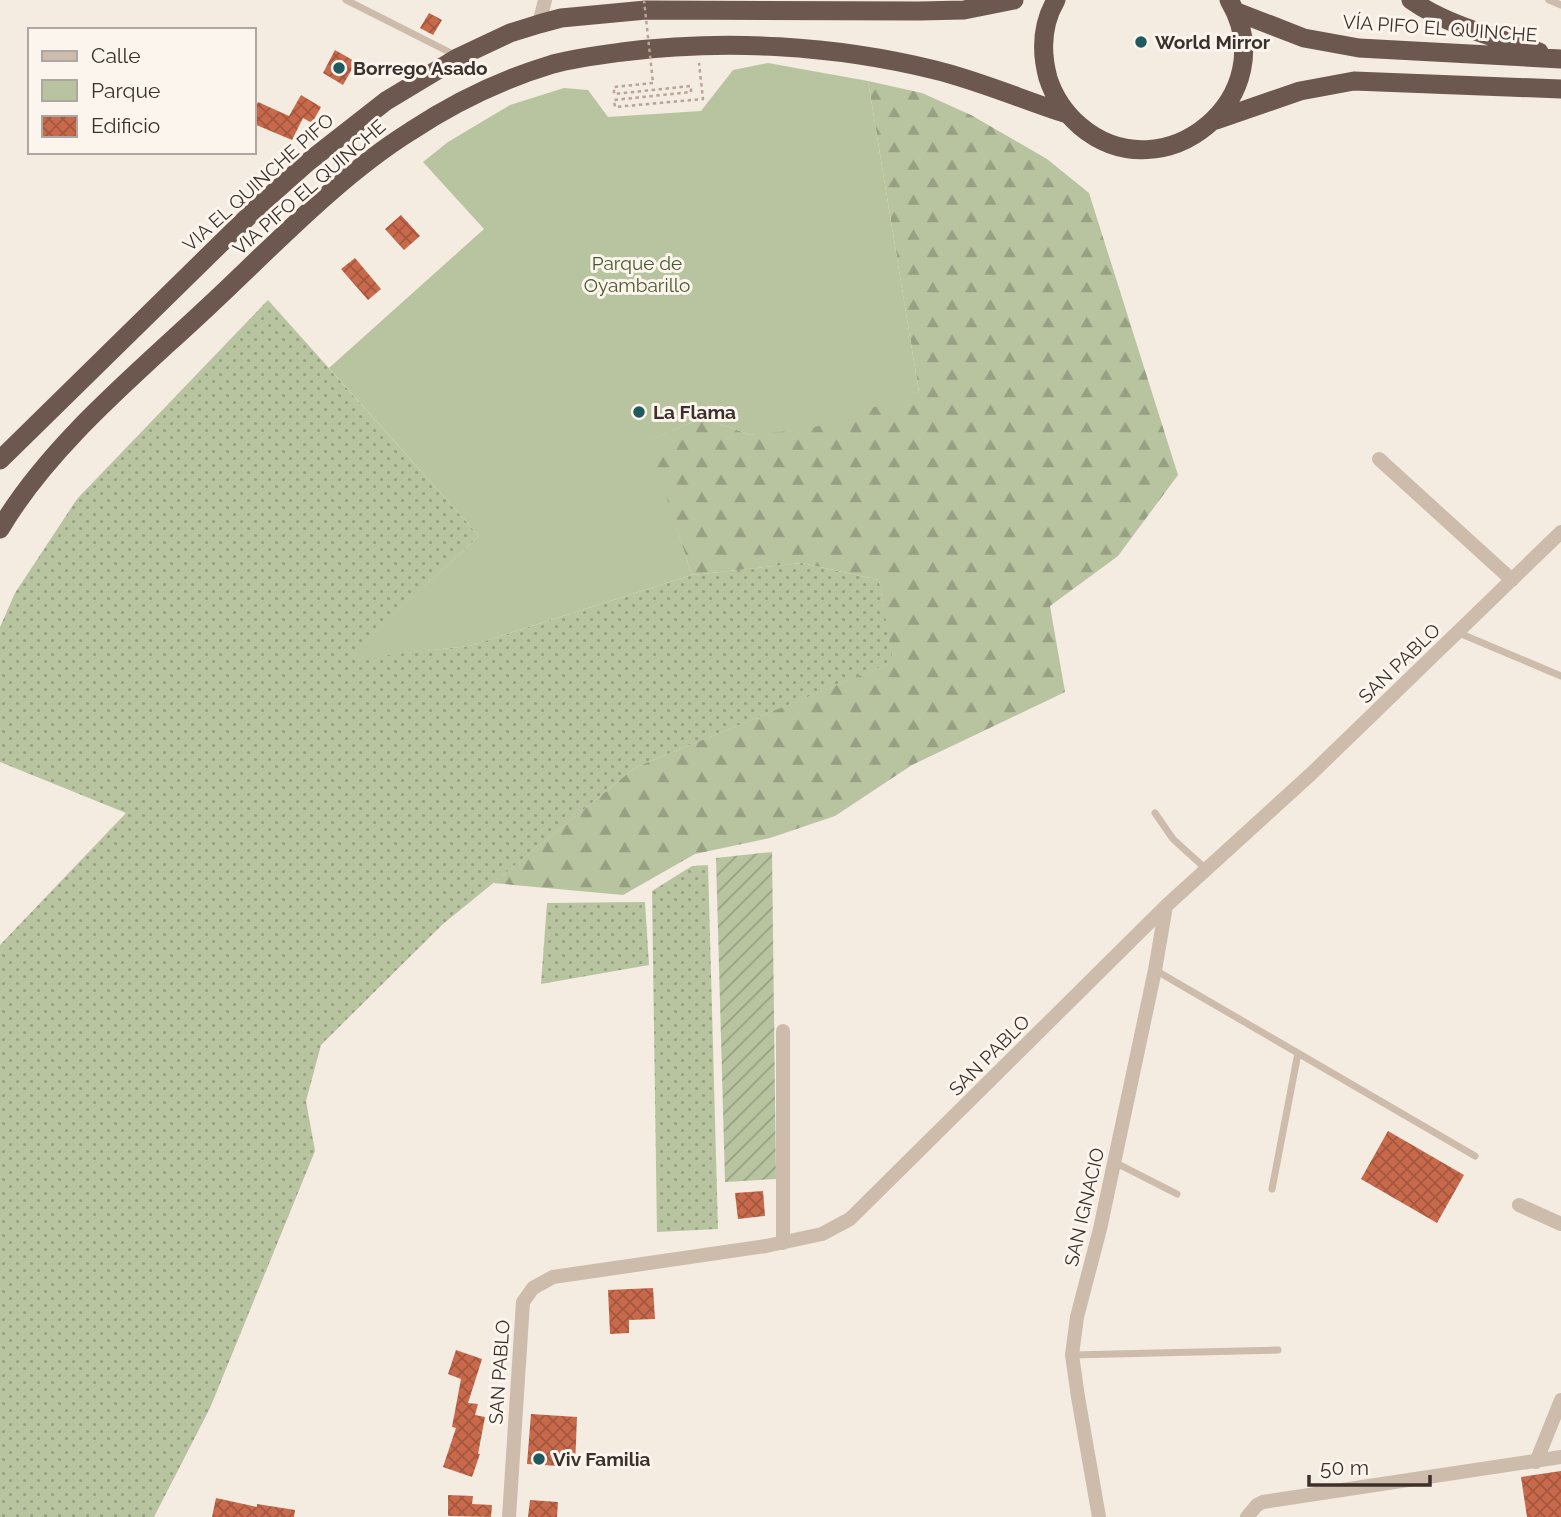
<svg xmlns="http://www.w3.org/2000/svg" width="1561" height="1517" viewBox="0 0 1561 1517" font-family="Raleway,sans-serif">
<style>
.grass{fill:url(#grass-dots)}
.forest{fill:url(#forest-firs)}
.park{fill:#b8c4a0}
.garden{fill:url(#garden-furrows)}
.building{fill:url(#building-cross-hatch)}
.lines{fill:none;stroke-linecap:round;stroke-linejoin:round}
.path{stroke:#b9a596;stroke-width:2.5;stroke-dasharray:3.5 3.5;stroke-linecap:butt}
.service{stroke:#cdbbac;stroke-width:7}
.minor{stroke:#cdbbac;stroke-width:14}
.trunk{stroke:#6c584f;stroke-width:19}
.path-bridge{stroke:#b9a596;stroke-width:2.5;stroke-dasharray:3.5 3.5;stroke-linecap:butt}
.poi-dot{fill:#1f5a5e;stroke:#fbf5ee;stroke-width:2.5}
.labels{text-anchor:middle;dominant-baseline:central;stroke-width:6;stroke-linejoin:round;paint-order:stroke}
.street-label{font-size:19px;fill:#3b302b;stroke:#fbf5ee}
.poi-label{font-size:19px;font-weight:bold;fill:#3b302b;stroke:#fbf5ee;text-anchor:start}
.park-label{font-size:19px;fill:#4a5a2e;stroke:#fbf5ee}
</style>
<defs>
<pattern id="grass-dots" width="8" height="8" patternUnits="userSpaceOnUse" patternTransform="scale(1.75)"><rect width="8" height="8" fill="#b8c4a0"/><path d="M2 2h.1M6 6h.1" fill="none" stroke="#97a083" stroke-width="1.8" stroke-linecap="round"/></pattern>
<pattern id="forest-firs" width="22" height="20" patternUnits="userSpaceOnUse" patternTransform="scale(1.75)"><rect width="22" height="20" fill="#b8c4a0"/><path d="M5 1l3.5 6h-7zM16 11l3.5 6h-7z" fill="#97a083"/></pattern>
<pattern id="garden-furrows" width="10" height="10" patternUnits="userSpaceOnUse" patternTransform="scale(1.75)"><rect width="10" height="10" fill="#b8c4a0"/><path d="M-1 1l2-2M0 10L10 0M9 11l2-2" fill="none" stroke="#97a083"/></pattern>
<pattern id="building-cross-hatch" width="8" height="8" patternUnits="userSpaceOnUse" patternTransform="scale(1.75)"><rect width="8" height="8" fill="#c8694b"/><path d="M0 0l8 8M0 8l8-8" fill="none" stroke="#a4573f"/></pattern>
</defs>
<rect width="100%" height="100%" fill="#f4ebe1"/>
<path class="grass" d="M268 300 479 536 346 659 469 646 692 575 802 563 879 580 894 662 636 767 443 924 321 1045 306 1101 315 1151 210 1408 154 1517H0V945L126 813 0 762V627L15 593 77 499Z
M708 865 718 1229 657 1232 652 891 692 866Z
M645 902 649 965 541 984 547 903Z"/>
<path class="forest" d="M868 81 922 93 971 115 1047 159 1089 193 1178 475 1118 556 1050 606 1065 692 912 765 835 816 770 838 695 854 623 895 493 883 636 767 893 662 879 580 802 563 692 575 647 441 702 418 751 435 919 392Z"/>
<path class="park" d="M768 63 868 81 919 392 809 429 751 435 702 418 648 441 692 575 469 646 344 660 479 536 329 368 484 229 423 162 448 142 510 105 564 88 588 90 608 117 701 111 733 70Z"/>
<path class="garden" d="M772 852 776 1179 725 1182 716 858Z"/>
<path class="building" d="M429 13 442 20 433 35 420 28Z
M335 50 356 62 343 85 323 73Z
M301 95 321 107 312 123 303 118 292 140 254 124V111L258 102 289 116Z
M401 215 420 236 404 250 385 229Z
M355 258 381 289 368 300 341 269Z
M1388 1131 1464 1175 1437 1223 1361 1179Z
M763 1191 765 1216 738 1219 735 1193Z
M653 1288 655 1319 629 1320V1333L610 1334 608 1290Z
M456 1350 482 1359 468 1403 478 1404 475 1415 485 1417 478 1454H480L472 1477 443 1467 456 1428 452 1427 461 1379 448 1374Z
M531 1414 577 1417 575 1467 527 1464Z
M1561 1471V1517H1527L1521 1477Z
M448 1495 473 1496 472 1504 492 1505 491 1517 448 1516Z
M216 1498 257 1507V1504L295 1510 294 1517H212Z
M530 1500 558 1502 557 1517H528Z"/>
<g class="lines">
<path class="path" d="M653 83 614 87V94L691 86V92L614 100 615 107 703 99 699 63"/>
<path class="service" d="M346 0 455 55
M1549 0 1561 5
M1459 633 1561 676
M1155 813 1173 839 1206 869
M1155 970 1475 1156
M1114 1164 1122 1166 1177 1194
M1272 1189 1298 1053
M1072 1355 1278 1350"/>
<path class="minor" d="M539 24 545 0
M1379 459 1512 580
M1519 1205 1561 1224
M783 1243V1031
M1536 1462 1561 1400
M509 1517 523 1302 533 1288 553 1277 766 1246 822 1234 850 1219 1166 906 1311 774 1561 532
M1099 1517 1078 1397 1072 1355 1077 1317 1100 1229 1155 970 1166 906
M1247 1517 1257 1505 1263 1502 1561 1457"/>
<path class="trunk" d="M1056 0C1042 24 1041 52 1048 78 1054 97 1065 113 1080 126 1164 197 1286 95 1229 0
M1411 0C1448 26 1496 37 1539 52
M1237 12 1304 38 1359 48 1561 59
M1216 120 1300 91 1354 81 1561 89
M0 460 263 202 308 162 386 101 459 57 510 33 539 24 561 18 646 10 919 11 964 10 1014 0
M0 529C50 444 139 372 211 304 273 246 339 176 411 131 455 102 503 79 553 64 575 58 599 55 622 52 725 39 834 45 935 70 980 81 1023 100 1067 114"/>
<path class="path-bridge" d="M644 0 653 83"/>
</g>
<g class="poi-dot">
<circle cx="1141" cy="42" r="7"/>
<circle cx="339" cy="68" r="7"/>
<circle cx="639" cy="412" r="7"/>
<circle cx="539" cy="1459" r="7"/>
</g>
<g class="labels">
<g class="street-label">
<text transform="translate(1440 28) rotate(4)">VÍA PIFO EL QUINCHE</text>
<text transform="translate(258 182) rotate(-42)">VIA EL QUINCHE PIFO</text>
<text transform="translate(309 187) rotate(-41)">VIA PIFO EL QUINCHE</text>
<text transform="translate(1399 663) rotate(-44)">SAN PABLO</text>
<text transform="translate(989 1055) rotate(-45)">SAN PABLO</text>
<text transform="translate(1084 1207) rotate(-77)">SAN IGNACIO</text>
<text transform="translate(499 1372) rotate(-86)">SAN PABLO</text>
</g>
<g class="poi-label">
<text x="1155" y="42">World Mirror</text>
<text x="353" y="68">Borrego Asado</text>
<text x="653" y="412">La Flama</text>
<text x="553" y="1459">Viv Familia</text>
</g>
<g class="park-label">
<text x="637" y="263">Parque de<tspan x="637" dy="22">Oyambarillo</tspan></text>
</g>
</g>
<rect x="28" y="28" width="228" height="126" fill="#fbf5ee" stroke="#aea6a0" stroke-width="2"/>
<rect x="42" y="51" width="35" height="10" fill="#cdbbac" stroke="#aea6a0" stroke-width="2"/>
<text x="91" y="63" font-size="21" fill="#3b302b">Calle</text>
<rect x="42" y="80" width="35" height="21" fill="#b8c4a0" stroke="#aea6a0" stroke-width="2"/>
<text x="91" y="98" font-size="21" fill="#3b302b">Parque</text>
<rect x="42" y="116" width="35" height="21" fill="url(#building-cross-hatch)" stroke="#aea6a0" stroke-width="2"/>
<text x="91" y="133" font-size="21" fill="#3b302b">Edificio</text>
<path d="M1309 1475v10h121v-10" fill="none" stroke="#3b302b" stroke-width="3.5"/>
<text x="1320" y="1475" font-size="21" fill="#3b302b" stroke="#fbf5ee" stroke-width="5" paint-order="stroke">50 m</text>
</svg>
